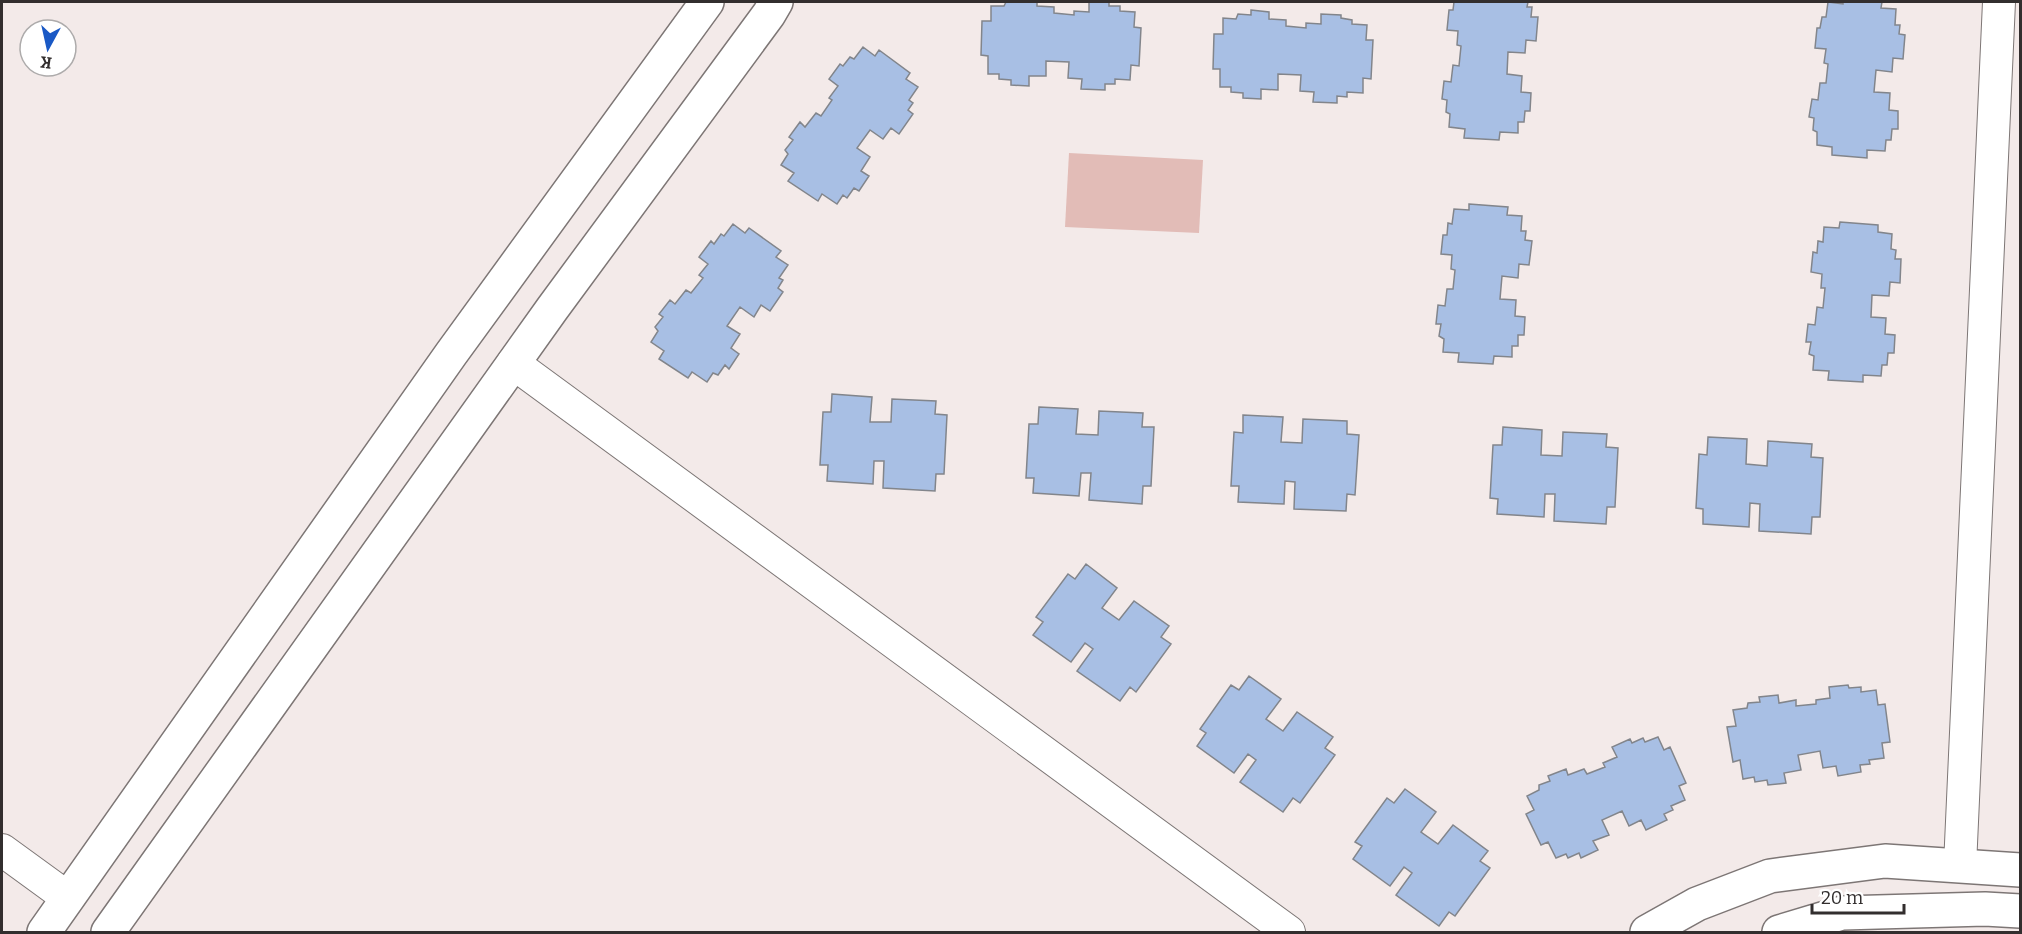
<svg xmlns="http://www.w3.org/2000/svg" width="2022" height="934" viewBox="0 0 2022 934" font-family="Bitter,serif">
<style>
.green{fill:#e2bcb7}
.building{fill:#a8bfe4;stroke:#82858b;stroke-width:1.5}
.lines{fill:none;stroke-linecap:round;stroke-linejoin:round}
.minor-casing{stroke:#7d7675;stroke-width:34}
.secondary-casing{stroke:#7d7675;stroke-width:36}
.minor{stroke:#fff;stroke-width:32}
.secondary{stroke:#fff;stroke-width:33}
</style>
<rect width="100%" height="100%" fill="#f3eae9"/>
<path class="green" d="M1069 153 1203 160 1199 233 1065 227Z"/>
<path class="building" d="M1006 2H1037V6L1054 7V13L1074 15V11L1089 12V2H1109V6H1120V11L1135 12 1134 27 1141 28 1139 66 1131 65 1130 80 1115 79V84H1105V90L1081 89 1082 79 1068 78 1069 62 1046 61V76H1029V86L1011 85V80L999 79V74H988V56L981 55 982 21H991V6H1004Z
M1454 2H1528L1527 7H1532L1531 17H1538L1536 41 1526 40 1525 53 1508 52 1507 74 1522 76 1521 92 1531 93 1530 111H1525L1524 122H1518V133L1500 132 1499 140 1464 138 1465 129 1449 127 1450 114 1446 112 1447 100 1442 99 1444 81 1451 82 1453 65 1459 66 1461 46 1457 45 1458 31 1447 30 1449 10H1453Z
M1828 2 1843 4V2H1882L1881 8 1896 9 1895 25H1900L1899 34 1905 35 1903 59 1893 58 1892 72 1876 70 1874 92 1890 93 1889 110 1898 111V129H1892L1891 140H1886L1885 151 1867 150V158L1832 155V147L1817 145V132L1813 130 1814 118 1809 117 1812 99 1818 100 1820 83H1826L1828 64 1824 63 1826 49 1815 48 1817 28H1820L1822 17H1826Z
M1251 10 1269 12V19L1286 20V26L1306 28V23L1321 24V14L1341 15V18L1352 20V24L1367 25 1366 40H1373L1371 79 1363 78V93L1347 92V97L1337 96V103L1313 102 1314 92 1300 91 1301 75 1278 74V90L1261 89V99L1243 98V93L1231 92V87H1220V69H1213L1214 34H1223V18L1236 19 1238 14 1251 15Z
M863 47 875 56 879 50 910 73 906 79 918 87 909 100 913 103 908 110 913 114 899 134 891 128 883 139 870 130 857 148 870 157 861 171 869 176 859 191 854 188 847 198 843 195 837 204 822 194 818 201 788 181 794 173 781 165 788 154 785 150 793 140 789 137 800 122 805 127 816 113 821 116 832 100 829 98 838 86 829 79 840 64 843 66 850 57 854 59Z
M1469 204 1508 207 1507 215 1522 216 1521 231H1526L1525 240 1532 241 1529 265 1519 264 1518 278 1502 276 1500 299 1516 300 1515 316 1525 317 1524 335H1518V346H1512V357L1494 356 1493 364 1458 362 1459 353 1443 352 1444 339 1439 336 1441 324H1436L1438 305 1445 306 1447 289H1453L1455 270 1451 269 1452 255 1441 254 1443 235H1447L1448 223 1452 224 1454 209 1469 210Z
M1840 222 1878 225V232L1892 234 1891 249 1896 250 1895 259H1901L1900 283 1890 282 1889 296 1872 295 1871 317 1886 318 1885 334 1895 335 1894 353H1888L1887 365H1882L1881 376 1863 375V382L1828 380 1829 371 1813 370 1814 356 1809 354 1811 342H1806L1808 324 1815 325 1817 307 1823 308 1825 288H1821L1822 274 1811 272 1813 252 1817 253 1818 241 1823 242 1824 227 1839 228Z
M733 224 745 233 749 228 781 251 776 257 788 265 779 278 783 280 778 288 783 292 770 311 761 305 754 317 740 307 727 326 740 334 731 348 739 354 729 369 725 365 718 375 713 373 707 382 692 372 688 378 659 359 664 351 651 342 658 331 655 327 663 317 659 314 670 300 675 304 686 290 691 293 703 278 699 275 708 264 699 257 711 241 714 244 721 234 724 236Z
M832 394 872 397 870 422H891L892 399 936 401 935 414 947 415 944 474H936L935 491 883 488 884 461H874L873 484 827 481 828 465H820L823 412H831Z
M1039 407 1078 409 1076 434 1098 435 1099 411 1143 413 1142 427H1154L1151 486H1143L1142 504 1089 500 1091 473H1081L1079 496 1033 493 1034 478H1026L1029 424H1038Z
M1243 415 1283 417 1281 442 1302 443 1303 419 1347 421V434L1359 435 1355 495 1347 494 1346 511 1294 509 1295 482 1285 481 1284 504 1238 502 1239 486H1231L1234 432 1243 433Z
M1503 427 1542 430 1541 455 1562 456 1563 432 1607 434 1606 447 1618 448 1615 507H1607L1606 524 1554 521 1555 494H1545L1544 517 1497 514 1498 499 1490 498 1493 445H1502Z
M1708 437 1747 439 1746 464 1767 466 1768 441 1812 444 1811 457 1823 458 1820 517H1812L1811 534 1759 531 1760 504 1750 503 1749 527 1703 524V509L1696 508 1699 454 1707 455Z
M1086 564 1117 588 1102 608 1119 620 1134 601 1169 626 1161 637 1171 644 1136 692 1130 687 1120 701 1077 671 1093 649 1085 643 1071 662 1033 635 1043 622 1036 617 1068 574 1075 579Z
M1249 676 1281 699 1266 719 1283 731 1297 712 1333 737 1325 748 1335 755 1300 803 1293 798 1283 812 1240 782 1256 760 1248 754 1234 773 1197 746 1206 733 1200 729 1231 685 1239 690Z
M1848 685 1849 688 1861 687V692L1876 690 1878 705 1885 704 1890 742 1882 743 1884 758 1869 760 1870 764 1860 765 1861 772 1838 776 1836 766 1823 768 1820 751 1798 755 1801 770 1784 773 1786 783 1768 785 1767 780 1755 782 1754 777 1743 779 1740 760 1733 762 1727 727 1736 726 1733 710 1747 708 1748 703 1760 702 1759 697 1778 695 1779 703 1796 700V706L1816 704V700L1830 698 1829 687Z
M1658 737 1664 750 1670 747 1686 783 1679 786 1685 800 1671 806 1673 810 1664 814 1667 820 1646 830 1641 820 1629 826 1622 811 1602 820 1609 835 1593 841 1598 850 1581 858 1579 853 1568 858 1566 854 1556 858 1548 842 1541 845 1526 814 1534 810 1527 796 1539 790V785L1550 781 1548 776 1566 769 1568 775 1584 769 1587 774 1605 767 1603 763 1617 757 1612 747 1630 739 1632 743 1643 738 1645 742Z
M1405 789 1436 812 1421 832 1438 844 1453 825 1488 851 1480 861 1490 868 1455 916 1449 912 1439 926 1396 895 1412 873 1404 867 1390 886 1353 859 1362 846 1355 842 1387 798 1394 803Z"/>
<g class="lines">
<g class="minor-casing">
<path id="minor" d="M513 363 1289 932
M2 850 68 898
M1960 866 1999 2"/>
</g>
<g class="secondary-casing">
<path id="secondary" d="M44 932 451 354 707 2
M108 932 552 309 769 14 776 2
M1647 932 1697 904 1770 876 1885 861 2020 870
M1779 932 1842 913 1985 909 2020 911"/>
</g>
<use href="#minor" class="minor"/>
<use href="#secondary" class="secondary"/>
</g>
<rect width="2022" height="934" fill="none" stroke="#322e2e" stroke-width="6"/>
<g transform="translate(48 48) rotate(188)"><circle r="28" fill="#ffffff" stroke="#adabab" stroke-width="1.5"/>
<path d="M0-4.5L10 22L0 15L-10 22Z" fill="#1a59c5"/>
<text y="-9" font-size="16" font-weight="bold" text-anchor="middle" fill="#322e2e">K</text>
</g>
<path d="M1812 904v9h92v-9" fill="none" stroke="#322e2e" stroke-width="3"/>
<text x="1821" y="904" font-size="18" fill="#322e2e" stroke="#ffffff" stroke-width="4.5" paint-order="stroke">20 m</text>
</svg>
